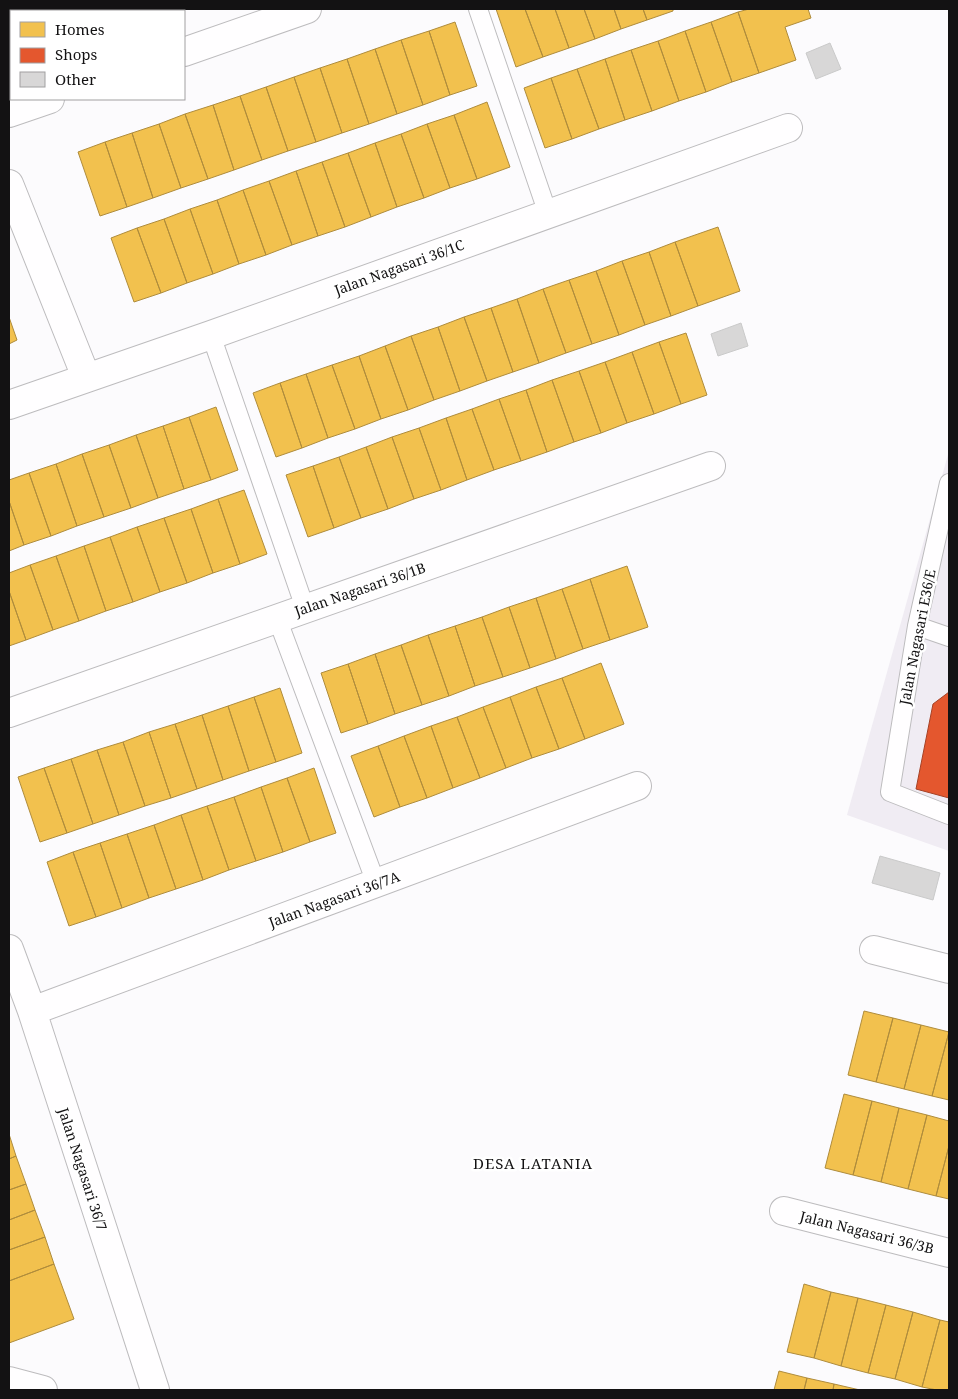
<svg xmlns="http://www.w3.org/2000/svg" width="958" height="1399" viewBox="0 0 958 1399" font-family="'Noto Serif',serif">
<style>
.built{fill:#f0ecf3}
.homes{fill:#f2c14e;stroke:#af8c3c}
.shops{fill:#e4572e;stroke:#a54226}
.building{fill:#d8d7d7;stroke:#cacaca}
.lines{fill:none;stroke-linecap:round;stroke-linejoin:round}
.service-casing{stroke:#bdbcbe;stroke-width:20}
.minor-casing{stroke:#bdbcbe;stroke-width:30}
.service{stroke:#fffeff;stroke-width:18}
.minor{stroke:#fffeff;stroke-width:28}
.labels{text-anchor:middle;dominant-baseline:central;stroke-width:5;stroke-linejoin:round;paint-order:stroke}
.street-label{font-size:14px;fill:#131213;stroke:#fff}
.neighbourhood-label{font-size:15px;letter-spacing:1px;fill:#131213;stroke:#fff}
</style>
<rect width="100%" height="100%" fill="#fcfbfd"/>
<path class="built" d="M949 451V851L847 815Z"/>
<path class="homes" d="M496 9H525L543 57 516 67Z
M525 9H555L569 48 543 57Z
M555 9H584L595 39 569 48Z
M584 9H614L621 29 595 39Z
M614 9H643L647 20 621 29Z
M643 9H673V11L647 20Z
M749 9H808L811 18 785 27 796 60 759 73 738 12Z
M738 12 759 73 732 82 711 22Z
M455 22 477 86 450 95 429 31Z
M711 22 732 82 706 92 685 31Z
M429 31 450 95 423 105 401 40Z
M685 31 706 92 679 101 658 41Z
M401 40 423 105 397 114 375 49Z
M658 41 679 101 652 111 631 50Z
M375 49 397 114 369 124 347 59Z
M631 50 652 111 625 120 605 59Z
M347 59 369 124 342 133 320 68Z
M605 59 625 120 599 129 577 69Z
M320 68 342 133 316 142 294 77Z
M577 69 599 129 572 139 551 78Z
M294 77 316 142 288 151 266 87Z
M551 78 572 139 545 148 524 88Z
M266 87 288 151 262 160 240 96Z
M240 96 262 160 234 170 213 105Z
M487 102 510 167 477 179 454 115Z
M213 105 234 170 208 179 185 114Z
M185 114 208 179 181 188 159 124Z
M454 115 477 179 450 188 427 124Z
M159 124 181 188 153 198 132 133Z
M427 124 450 188 424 198 401 134Z
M132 133 153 198 127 207 105 142Z
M401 134 424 198 397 207 375 143Z
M105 142 127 207 100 216 78 152Z
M375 143 397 207 371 217 348 153Z
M348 153 371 217 345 227 322 162Z
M322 162 345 227 318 236 296 171Z
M296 171 318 236 292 245 269 181Z
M269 181 292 245 266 255 243 190Z
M243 190 266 255 239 264 217 200Z
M217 200 239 264 213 274 190 209Z
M190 209 213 274 187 283 164 219Z
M164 219 187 283 161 293 137 228Z
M718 227 740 291 698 306 675 242Z
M137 228 161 293 134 302 111 238Z
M675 242 698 306 671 316 649 252Z
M649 252 671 316 645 325 622 261Z
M622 261 645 325 619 335 596 271Z
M596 271 619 335 592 344 569 280Z
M569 280 592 344 566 353 543 289Z
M543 289 566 353 539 363 517 299Z
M517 299 539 363 513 372 491 308Z
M491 308 513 372 487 381 464 317Z
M9 317 17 340 9 344Z
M464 317 487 381 460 391 438 327Z
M438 327 460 391 434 400 411 336Z
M686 333 707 395 681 404 659 342Z
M411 336 434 400 408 410 385 346Z
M659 342 681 404 654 414 632 352Z
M385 346 408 410 381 419 359 356Z
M632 352 654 414 627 423 605 362Z
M359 356 381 419 355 429 332 365Z
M605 362 627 423 601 433 579 371Z
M332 365 355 429 328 438 306 374Z
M579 371 601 433 574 442 552 380Z
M306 374 328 438 302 448 280 383Z
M552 380 574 442 547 452 526 390Z
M280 383 302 448 276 457 253 393Z
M526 390 547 452 521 461 499 399Z
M499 399 521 461 494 470 472 409Z
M216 407 238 470 211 480 189 417Z
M472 409 494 470 467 480 446 418Z
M189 417 211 480 184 489 163 426Z
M446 418 467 480 441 490 419 428Z
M163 426 184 489 158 498 136 435Z
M419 428 441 490 414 499 392 437Z
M136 435 158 498 131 508 109 445Z
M392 437 414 499 388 509 366 447Z
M109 445 131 508 104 517 82 454Z
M366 447 388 509 361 518 339 457Z
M82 454 104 517 77 526 56 464Z
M339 457 361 518 334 528 313 466Z
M56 464 77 526 51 536 29 473Z
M313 466 334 528 308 537 286 475Z
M29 473 51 536 24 545 9 501V480Z
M244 490 267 554 240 564 218 499Z
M218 499 240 564 213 573 191 509Z
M9 501 24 545 9 551Z
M191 509 213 573 187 583 164 518Z
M164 518 187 583 160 592 137 527Z
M137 527 160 592 133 602 110 537Z
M110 537 133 602 106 611 84 546Z
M84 546 106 611 79 621 56 556Z
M56 556 79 621 53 630 30 565Z
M30 565 53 630 26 640 9 591V573Z
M627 566 648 627 610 640 590 579Z
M590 579 610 640 583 649 562 589Z
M562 589 583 649 556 659 536 598Z
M9 591 26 640 9 646Z
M536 598 556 659 530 668 509 607Z
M509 607 530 668 503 677 482 617Z
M482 617 503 677 475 686 455 626Z
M455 626 475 686 449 696 428 635Z
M428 635 449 696 422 705 401 645Z
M401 645 422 705 395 714 375 654Z
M375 654 395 714 368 724 348 664Z
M601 663 624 724 585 739 562 678Z
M348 664 368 724 341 733 321 673Z
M562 678 585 739 559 749 536 687Z
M536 687 559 749 532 758 510 697Z
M280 688 302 753 276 762 254 697Z
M254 697 276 762 249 771 228 706Z
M510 697 532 758 506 768 483 707Z
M228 706 249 771 223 780 202 715Z
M483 707 506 768 480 778 457 717Z
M202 715 223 780 197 789 175 724Z
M457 717 480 778 453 788 431 726Z
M175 724 197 789 171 798 149 732Z
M431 726 453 788 427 798 404 736Z
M149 732 171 798 145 806 123 742Z
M404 736 427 798 400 807 378 746Z
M123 742 145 806 119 815 97 750Z
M378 746 400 807 374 817 351 756Z
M97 750 119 815 93 824 71 759Z
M71 759 93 824 67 833 44 768Z
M44 768 67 833 40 842 18 777Z
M314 768 336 833 310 842 287 778Z
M287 778 310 842 283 852 261 787Z
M261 787 283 852 256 861 234 797Z
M234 797 256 861 229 870 207 806Z
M207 806 229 870 203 880 181 815Z
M181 815 203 880 176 889 154 825Z
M154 825 176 889 149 898 127 834Z
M127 834 149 898 122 908 100 843Z
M100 843 122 908 96 917 73 852Z
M73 852 96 917 69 926 47 862Z
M864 1011 893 1018 876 1082 848 1075Z
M893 1018 921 1025 904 1089 876 1082Z
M921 1025 949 1032 932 1096 904 1089Z
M949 1032V1100L932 1096Z
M844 1094 872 1101 853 1175 825 1168Z
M872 1101 899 1108 881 1182 853 1175Z
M899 1108 927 1115 908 1189 881 1182Z
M927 1115 949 1121V1146L936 1196 908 1189Z
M9 1134 16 1156 9 1159Z
M949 1146V1199L936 1196Z
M16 1156 26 1184 9 1190V1159Z
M26 1184 35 1210 9 1220V1190Z
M35 1210 45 1237 9 1250V1220Z
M45 1237 54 1264 9 1281V1250Z
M54 1264 74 1319 9 1343V1281Z
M804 1284 831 1292 814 1358 787 1352Z
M831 1292 858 1298 841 1366 814 1358Z
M858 1298 886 1305 868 1373 841 1366Z
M886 1305 913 1312 895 1379 868 1373Z
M913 1312 940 1320 922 1387 895 1379Z
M940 1320 949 1322V1390H937L922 1387Z
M779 1371 807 1378 804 1390H774Z
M807 1378 834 1384 833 1390H804Z
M834 1384 860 1390H833Z"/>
<path class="shops" d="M949 692V798L916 789 933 704Z"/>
<path class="building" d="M830 43 841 69 816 79 806 53Z
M741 323 748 346 718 356 711 334Z
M880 856 940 873 933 900 872 883Z"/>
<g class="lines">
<g class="service-casing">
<path id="service" d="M478 9 548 214
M211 335 305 608
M949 483 917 626 890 792 949 815
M277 618 376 883
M917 626 949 637"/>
</g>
<g class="minor-casing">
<path id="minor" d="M184 52 307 9
M9 113 50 99
M9 184 86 377
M9 405 211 335 788 128
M9 713 711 466
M9 949 32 1011 155 1390
M874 950 949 969
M32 1011 637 786
M784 1211 949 1253
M9 1381 43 1390"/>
</g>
<use href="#service" class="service"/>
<use href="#minor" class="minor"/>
</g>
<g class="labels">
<g class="street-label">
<text transform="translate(399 267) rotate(-20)">Jalan Nagasari 36/1C</text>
<text transform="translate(360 589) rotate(-19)">Jalan Nagasari 36/1B</text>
<text transform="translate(917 637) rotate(-79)">Jalan Nagasari E36/E</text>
<text transform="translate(334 899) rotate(-20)">Jalan Nagasari 36/7A</text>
<text transform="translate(83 1169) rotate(72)">Jalan Nagasari 36/7</text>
<text transform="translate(867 1232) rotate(14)">Jalan Nagasari 36/3B</text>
</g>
<g class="neighbourhood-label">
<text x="533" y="1163">DESA LATANIA</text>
</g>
</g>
<rect width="958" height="1399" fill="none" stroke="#131213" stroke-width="20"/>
<rect x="10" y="10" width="175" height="90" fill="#ffffff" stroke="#a1a0a1"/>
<rect x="20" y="22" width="25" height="15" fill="#f2c14e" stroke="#a1a0a1"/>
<text x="55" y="35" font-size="15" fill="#131213">Homes</text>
<rect x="20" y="48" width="25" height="15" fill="#e4572e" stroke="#a1a0a1"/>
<text x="55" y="60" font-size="15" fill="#131213">Shops</text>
<rect x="20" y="72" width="25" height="15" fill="#d8d7d7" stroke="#a1a0a1"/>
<text x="55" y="85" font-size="15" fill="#131213">Other</text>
</svg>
